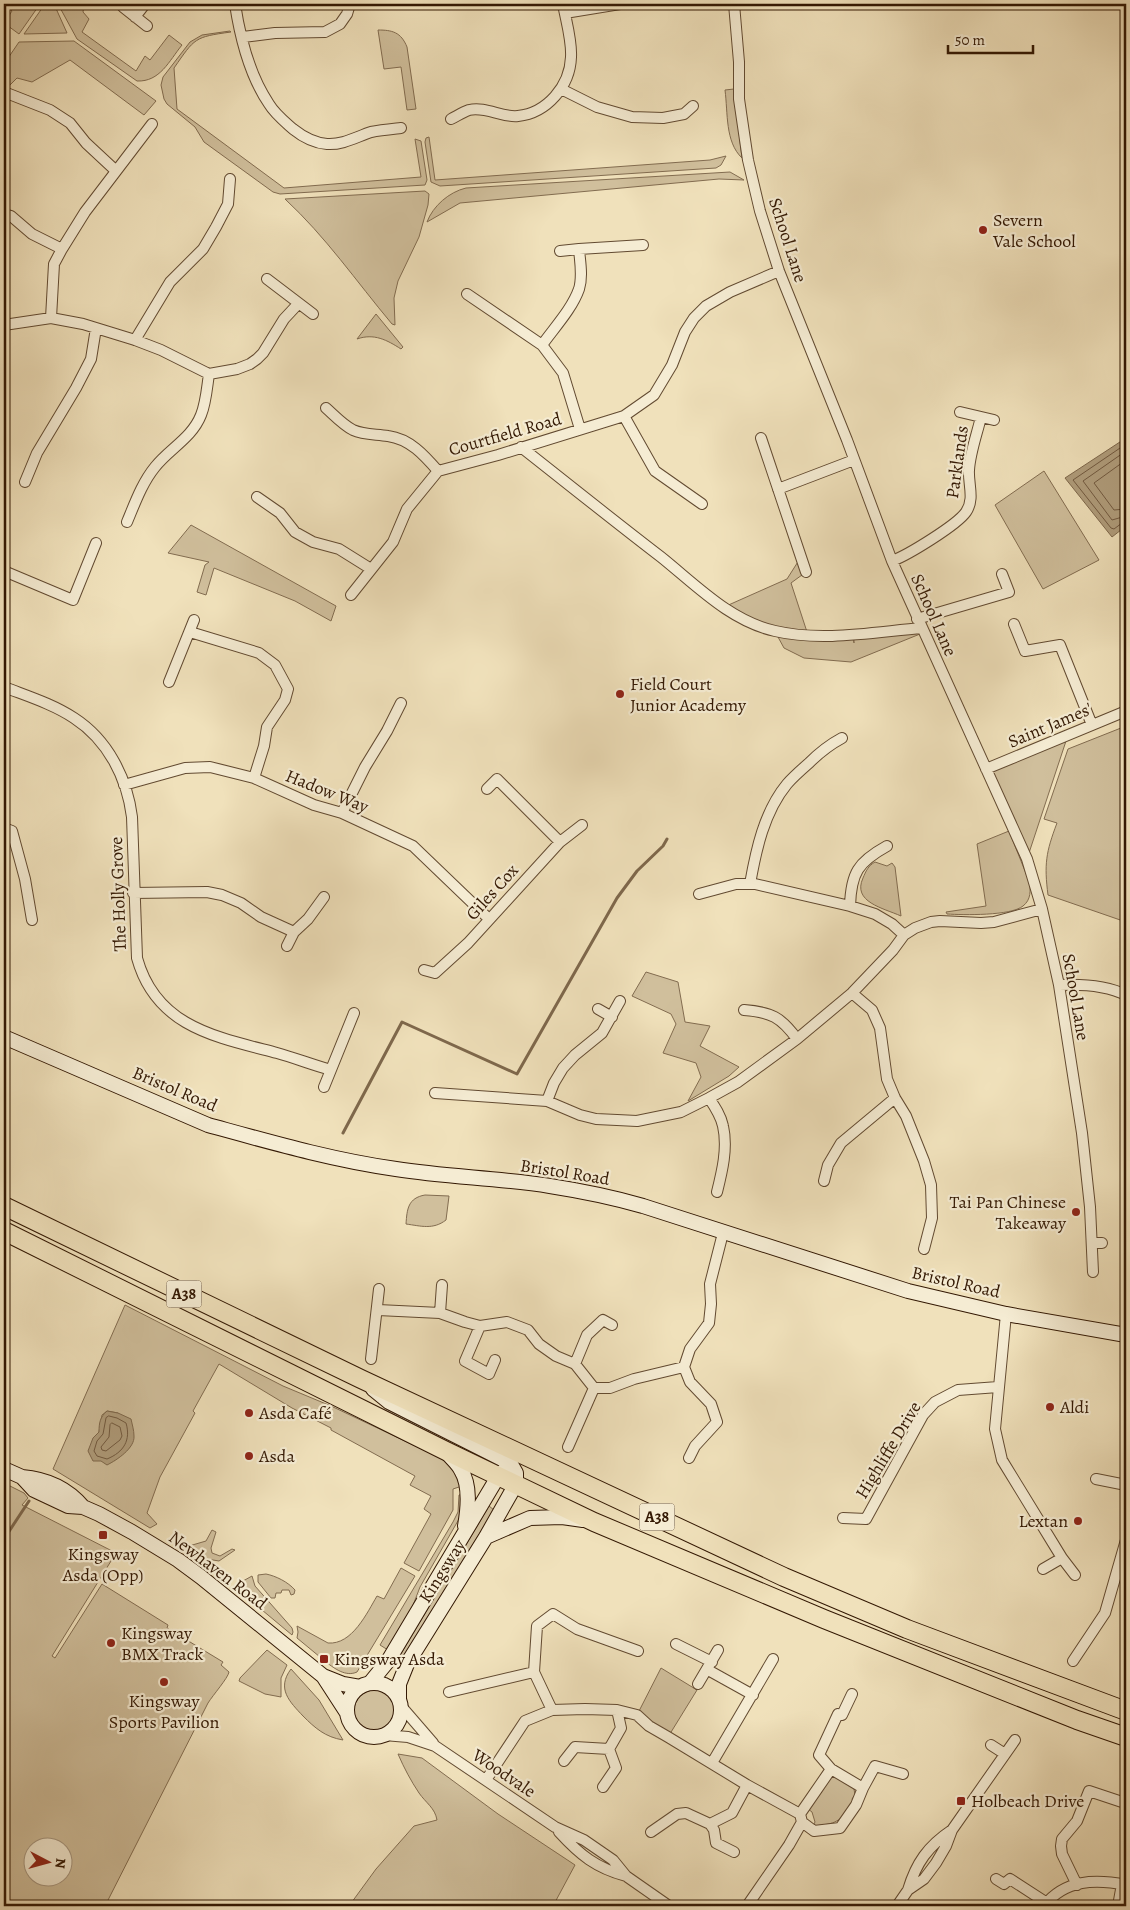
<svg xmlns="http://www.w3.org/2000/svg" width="1130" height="1910" viewBox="0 0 1130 1910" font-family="Alegreya,serif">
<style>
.green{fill:#d0bf9c;stroke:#826c50;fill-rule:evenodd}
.water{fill:#b09d7c;stroke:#7e684c}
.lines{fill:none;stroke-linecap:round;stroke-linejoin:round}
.shore{stroke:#725a40;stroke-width:1}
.stream{stroke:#7e684c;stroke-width:3}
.street-casing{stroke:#624a31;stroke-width:12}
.secondary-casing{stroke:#331803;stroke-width:16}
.highway-casing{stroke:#331803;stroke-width:20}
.street{stroke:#f5ecd3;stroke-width:10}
.secondary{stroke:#f5ecd3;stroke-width:14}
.highway{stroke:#f0e1bb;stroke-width:18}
.poi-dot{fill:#8f2418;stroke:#f5ecd3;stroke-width:2}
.labels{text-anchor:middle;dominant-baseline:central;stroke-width:4.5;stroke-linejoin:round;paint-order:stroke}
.shield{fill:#f5ecd3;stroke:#6d5841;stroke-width:1}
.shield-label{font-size:16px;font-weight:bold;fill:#331803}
.poi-label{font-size:18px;fill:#331803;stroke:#f5ecd3;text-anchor:start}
.street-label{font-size:18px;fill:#331803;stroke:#f5ecd3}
</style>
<rect width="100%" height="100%" fill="#f0e1bb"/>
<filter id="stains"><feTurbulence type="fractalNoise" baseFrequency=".004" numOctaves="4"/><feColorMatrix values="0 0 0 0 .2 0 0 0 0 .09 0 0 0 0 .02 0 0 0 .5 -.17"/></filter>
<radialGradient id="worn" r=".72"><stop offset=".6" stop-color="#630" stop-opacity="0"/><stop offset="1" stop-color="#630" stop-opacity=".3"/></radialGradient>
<path class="green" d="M16 4H40L19 34 4 23 12 11 10 9Z
M45 4H54L67 33 24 34Z
M58 4H84L83 12 89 19 82 32 136 71 145 56 150 60 169 35 182 45C169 61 160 82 137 81L77 39Z
M378 30C392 30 401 32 407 47L416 109 407 110 401 67 384 69Z
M230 31 231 32C194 37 195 38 174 68L177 109 284 188 421 177 415 139 421 141 427 180 425 185 280 194 273 192 204 142 195 127 167 104 164 99 161 85 163 77 190 42 202 35Z
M74 41 156 101 144 115 70 60 32 82 17 78 10 85 4 82V64L19 42Z
M734 89 742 158C725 142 728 113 725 90Z
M429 137 435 180 710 160 726 156 721 165 716 168 440 186 431 182 425 142 426 138Z
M730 172 744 180 719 179 460 203 427 222C433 206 449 192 466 188Z
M425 191 429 194 428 205 419 237 398 281 394 298 395 325 392 324C356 281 326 237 285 199Z
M376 314 403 347 401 349C387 340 374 333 357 339Z
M1044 471 1099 560 1043 589 995 505Z
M191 525 336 606 331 621 295 601 214 568 206 595 197 592 205 565 209 562 168 553Z
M801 557 806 572 791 583 808 635 773 631 724 607 787 579Z
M917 630 920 634 851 662 804 658 784 648 778 637 853 639 854 643V636Z
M1126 726V922L1048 895C1044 864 1046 852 1057 823L1044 819 1068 749Z
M1068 735 1027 859 986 769Z
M1009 831 1029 881C1031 890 1031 900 1023 906 1011 916 963 915 947 914L946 912 986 906 977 844Z
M875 862 887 866 892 863 895 867 901 916C883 908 852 902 863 878 866 871 868 866 875 862Z
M646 972 678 982 685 1022 710 1026 700 1046 739 1067 729 1076 688 1101 701 1077 696 1063 663 1053 676 1024 671 1014 632 996Z
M425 1195 449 1196 446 1220C433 1230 421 1226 406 1224 407 1209 408 1198 425 1195Z
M125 1305 283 1386 331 1406 445 1460 452 1468 462 1486 453 1489V1510L419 1571 404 1563 431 1514 424 1509 431 1496 410 1485 415 1476 331 1430V1428L292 1408 219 1364 193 1411 195 1413 160 1477 147 1513 157 1524 150 1528 53 1469ZM107 1411 118 1413 130 1447 114 1461 93 1438 99 1432 102 1415Z
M4 1483 24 1493 28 1498 22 1505 116 1553 52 1656 55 1658 102 1584 168 1625 167 1628 223 1662 221 1665 229 1672C228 1678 213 1695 208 1703L105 1906H4ZM32 1848H62V1878H32Z
M463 1494 462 1513 459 1519 420 1587 412 1608 388 1650 380 1645 453 1522 458 1512 459 1495Z
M489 1506 494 1510 403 1659 399 1657Z
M212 1530 216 1532 211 1548 212 1553 220 1556 232 1549 235 1550 219 1561 207 1559 203 1562 187 1551 189 1546 206 1541Z
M401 1568 415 1576 357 1672C346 1677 335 1669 326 1662L328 1659 322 1654 320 1657 297 1638 298 1632 297 1626 328 1643C352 1645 367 1613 377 1596L384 1599Z
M266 1574C276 1576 288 1582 295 1590L294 1594 291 1595 289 1590H282L281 1593H276L275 1598H271L258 1582V1575Z
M252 1576 255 1586 292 1628 293 1632 292 1635 238 1590 243 1581Z
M267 1650 287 1665 281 1678V1697L265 1694 239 1681 240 1678Z
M661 1668 697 1690 668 1737 637 1715Z
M291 1669 319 1700 343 1740C325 1737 315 1728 303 1716 290 1702 276 1689 291 1669Z
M354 1711a21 21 0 1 1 42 0a21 21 0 1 1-42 0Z
M398 1754 422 1758 498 1814 575 1865 553 1906H349L376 1869 414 1826 437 1820C435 1808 426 1803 419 1793 411 1781 404 1768 398 1754Z
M832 1774 847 1781 854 1789 855 1795 852 1799 854 1803C839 1822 837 1824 813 1826L815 1822 812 1812 808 1809Z"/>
<path class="water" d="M1126 438V526L1112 537 1065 478Z
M107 1411 118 1413 131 1419C132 1424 134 1430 134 1436 135 1448 117 1460 107 1465L101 1461H93L88 1451 93 1438 99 1432C99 1423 100 1417 107 1411Z"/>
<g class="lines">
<path class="shore" d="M1126 444 1073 480 1111 528 1114 529 1122 523 1126 522
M1126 451 1083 481 1112 520 1126 516
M1126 460 1094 483 1114 510 1126 509
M109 1416 117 1418 126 1423C131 1440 124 1452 107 1459L97 1456 94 1451 97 1441 103 1434 106 1418Z
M112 1423 120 1427 122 1436 120 1440 106 1451 102 1450 101 1447 109 1437 110 1425Z"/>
<path class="stream" d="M343 1133 402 1022 517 1074 617 898 637 871 663 846 667 839
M4 1539 29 1501"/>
<g class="street-casing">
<path id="street" d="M235 4C240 37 250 76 269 104 275 114 284 121 293 129 303 137 314 143 327 144 343 145 356 137 371 132 381 130 392 129 401 128
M734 4 739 62V99L748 160 760 211 779 271 847 440 892 561 1027 859 1042 909 1059 985 1082 1133 1090 1207 1093 1272
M123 7 147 26
M565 13 620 4
M135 17 145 4
M243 37 275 33 325 32 340 24 347 14 350 4
M561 89 597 107 632 117 663 118 684 114 693 106
M4 92 50 110 70 123 86 143 115 170
M451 119C457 116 463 112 469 110 486 106 502 118 518 116 547 113 570 86 571 57 572 40 566 21 563 4
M4 214 11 216 32 234 62 249
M560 251 579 249
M267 279 313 314
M467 294 542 345 563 373 580 429
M51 318 54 264 62 249 85 212 152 124
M4 325 51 318 83 324 135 340 161 350 209 374 237 369 250 364 257 359 263 353 284 319 298 304
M135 340 170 282 203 249 216 227 228 204 230 179
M542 345C554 328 572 309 579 289 583 276 580 262 579 249L643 245
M326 408C334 415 343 425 353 430 364 435 376 434 388 436 410 439 424 455 438 471
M960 412 994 420
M624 416 655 471 702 504
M761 438 806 572
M521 447C568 484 614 521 661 557 696 585 730 621 775 631 822 642 874 632 922 628
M25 482 37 453 76 388 91 359 96 328
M778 489 854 460
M257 497 280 513 295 532 313 542 339 549 371 569
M127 522C135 503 142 483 155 467 169 449 192 438 201 415 206 403 207 387 209 374
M892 561C908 555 957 525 966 512 975 499 968 484 969 470 970 453 977 434 981 417
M4 571 73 600 96 543
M351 595 393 542 407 509 438 471 498 455 624 416 654 395 672 365 685 332 694 318 706 306 730 292 779 271
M917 619 1009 592 1002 574
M1014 624 1025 651 1060 645 1092 725
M190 632 259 653 275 665 288 689 285 700 267 727 264 746 254 778
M169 682 194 620
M4 687C27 696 53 704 74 718 108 740 127 778 132 817L137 958C156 1027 216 1037 277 1053 295 1058 313 1065 331 1070
M986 769 1126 711
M124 785 185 768 210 767 254 778 314 805 342 813 413 846 489 919
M487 789 497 779 560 842
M342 813 365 767 387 731 401 703
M4 828 12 831 25 879 32 920
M750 884C756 850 764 812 787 784 793 777 801 770 809 763 819 753 829 745 842 738
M133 893 207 892 222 895 241 903 261 917 294 932
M699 894 736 884H755L850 906 875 914 892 924 904 935
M850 906C851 873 858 862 887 846
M287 946 294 932 308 919 324 897
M424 970 435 973 468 943 560 842 582 825
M1059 985C1081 984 1106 985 1126 995
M852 993 872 1010 880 1028 887 1079 895 1098 906 1116 924 1161 931 1185 932 1218 924 1249
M598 1009 612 1017
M744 1010C771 1012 781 1017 797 1039
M324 1087 354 1013
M435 1093 547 1101 580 1115 596 1119 617 1120 637 1121 681 1112 709 1098 738 1082 797 1039 852 993 893 950 904 935 915 928 931 922 940 921 981 923 994 922 1042 909
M709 1098C715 1107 721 1116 723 1126 728 1148 722 1172 717 1192
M547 1101 554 1083 563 1068 575 1055 602 1033 620 1001
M824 1181 828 1165 841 1143 895 1098
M1092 1243H1102
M378 1310 440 1313 465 1322 480 1326 507 1322 528 1330 539 1344 556 1356 575 1364 594 1388H610L634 1379 684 1367
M440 1313 442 1285
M1006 1314 995 1429 1002 1460 1062 1558 1075 1575
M480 1326 465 1361 489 1374 495 1360
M371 1359 379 1289
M575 1364 587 1335 603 1320 612 1325
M568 1447 594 1388
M689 1458 695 1446 717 1422 711 1404 690 1382 684 1367 690 1349 709 1323 711 1304 710 1284 723 1233
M1096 1479 1126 1485
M843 1518 866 1519 923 1415 935 1402 958 1390 998 1387
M1043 1569 1062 1558
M676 1644 712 1662
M1073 1661 1105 1613 1126 1540
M708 1670 753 1695
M698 1684 718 1650
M449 1692 534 1672
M401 1706 433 1743
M552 1710 534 1672 537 1626 553 1614 577 1629 638 1651
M384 1735 408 1737 435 1746 555 1827 584 1840 613 1860 626 1876 669 1906
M991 1745 1005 1754
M564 1761 575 1747 609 1749
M712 1763 773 1659
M831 1769 819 1755 838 1714 842 1715 852 1694
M486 1780 525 1721 552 1710 585 1709 617 1710 637 1715 649 1726 668 1737 747 1785 800 1814 802 1822 789 1845 747 1906
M603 1787 616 1768 609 1749 621 1728 617 1710
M863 1788 875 1766 903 1774
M800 1814 831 1769 863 1788 856 1805 840 1828 814 1831 802 1822
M710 1824 732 1813 747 1785
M559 1832C580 1855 596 1868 626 1876
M651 1832 677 1814 686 1813 710 1824 714 1830 716 1843 734 1852
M996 1879 1004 1884 1010 1879 1047 1903
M1077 1885 1062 1854 1061 1846 1062 1839 1077 1821 1089 1791 1125 1803
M908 1890C916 1863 928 1846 952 1830
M897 1906 908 1890 924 1879 936 1863 946 1846 952 1830 1015 1740
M1044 1906C1065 1879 1096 1879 1126 1885
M1118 1906 1122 1884"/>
</g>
<g class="secondary-casing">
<path id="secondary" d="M4 1037 208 1125C270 1142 332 1160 396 1169 447 1177 499 1178 550 1186 582 1191 612 1197 643 1206L908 1291 1006 1314 1126 1335
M373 1389 389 1402 504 1460 512 1466 516 1473V1484L486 1537 407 1664 399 1684V1698
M448 1454C452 1459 458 1464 461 1470 471 1486 468 1509 465 1526
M4 1469 22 1477 34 1490 68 1506 83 1507 99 1514 132 1532 178 1560 201 1577 323 1676 347 1713
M22 1477C46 1479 67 1488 83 1507
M486 1537 530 1518 562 1517 583 1520
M323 1676 343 1684 360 1687
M347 1710a27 27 0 1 1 54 0a27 27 0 1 1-54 0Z
M370 1683 388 1661 499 1475 505 1470"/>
</g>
<g class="highway-casing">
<path id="highway" d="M4 1206 361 1379 784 1577 907 1629 1126 1711
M4 1231 446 1451 594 1522 824 1619 1077 1720 1126 1737"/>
</g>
<use href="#street" class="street"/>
<use href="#secondary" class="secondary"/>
<use href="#highway" class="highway"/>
</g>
<g class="poi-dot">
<circle cx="983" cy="230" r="5"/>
<circle cx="620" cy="694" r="5"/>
<circle cx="1076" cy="1212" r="5"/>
<circle cx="1050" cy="1407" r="5"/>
<circle cx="249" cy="1413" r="5"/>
<circle cx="249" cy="1456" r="5"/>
<circle cx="1078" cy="1521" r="5"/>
<rect x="98" y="1530" width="10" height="10" rx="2.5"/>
<circle cx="111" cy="1643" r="5"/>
<rect x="319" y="1654" width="10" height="10" rx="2.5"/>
<circle cx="164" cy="1682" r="5"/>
<rect x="956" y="1796" width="10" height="10" rx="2.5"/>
</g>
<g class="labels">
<g class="shield">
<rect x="166.5" y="1280.5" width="35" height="27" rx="4"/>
<rect x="639.5" y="1503.5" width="35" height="27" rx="4"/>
</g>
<g class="shield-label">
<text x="184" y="1294">A38</text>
<text x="657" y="1517">A38</text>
</g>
<g class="poi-label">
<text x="993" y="220">Severn<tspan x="993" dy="21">Vale School</tspan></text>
<text x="630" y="684">Field Court<tspan x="630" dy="21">Junior Academy</tspan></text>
<text x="1066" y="1202" text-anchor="end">Tai Pan Chinese<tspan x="1066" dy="21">Takeaway</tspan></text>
<text x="1060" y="1407">Aldi</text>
<text x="259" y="1413">Asda Café</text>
<text x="259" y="1456">Asda</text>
<text x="1068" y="1521" text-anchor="end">Lextan</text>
<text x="103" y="1554" text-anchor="middle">Kingsway<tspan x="103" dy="21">Asda (Opp)</tspan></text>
<text x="121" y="1633">Kingsway<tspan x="121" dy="21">BMX Track</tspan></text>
<text x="334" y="1659">Kingsway Asda</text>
<text x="164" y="1701" text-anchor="middle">Kingsway<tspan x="164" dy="21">Sports Pavilion</tspan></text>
<text x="971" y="1801">Holbeach Drive</text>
</g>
<g class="street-label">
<text transform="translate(788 240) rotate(72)">School Lane</text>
<text transform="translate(505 434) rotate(-16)">Courtfield Road</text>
<text transform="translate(957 462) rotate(-82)">Parklands</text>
<text transform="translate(934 615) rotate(66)">School Lane</text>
<text transform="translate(1050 725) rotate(-23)">Saint James'</text>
<text transform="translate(327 791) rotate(22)">Hadow Way</text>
<text transform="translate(492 892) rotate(-48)">Giles Cox</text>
<text transform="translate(118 894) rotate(-92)">The Holly Grove</text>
<text transform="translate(1076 997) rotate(80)">School Lane</text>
<text transform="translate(175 1089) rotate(23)">Bristol Road</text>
<text transform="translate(565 1172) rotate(9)">Bristol Road</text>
<text transform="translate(956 1282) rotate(13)">Bristol Road</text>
<text transform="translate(888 1450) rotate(-59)">Highliffe Drive</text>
<text transform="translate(218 1570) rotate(37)">Newhaven Road</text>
<text transform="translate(442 1571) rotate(-58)">Kingsway</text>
<text transform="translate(504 1773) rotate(34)">Woodvale</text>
</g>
</g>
<rect width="1130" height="1910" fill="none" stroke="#f0e1bb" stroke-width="20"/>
<rect x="5" y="5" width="1120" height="1900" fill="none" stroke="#331803" stroke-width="2.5"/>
<rect x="10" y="10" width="1110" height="1890" fill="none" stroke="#331803"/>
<g transform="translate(48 1862) rotate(96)"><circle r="24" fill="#f5ecd3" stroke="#a79780"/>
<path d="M0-4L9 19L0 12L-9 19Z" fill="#8f2418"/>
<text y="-8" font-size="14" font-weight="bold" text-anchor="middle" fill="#331803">N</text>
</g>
<path d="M948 45v8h85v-8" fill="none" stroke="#331803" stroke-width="2.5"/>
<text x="955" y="45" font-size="15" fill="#331803" stroke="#f5ecd3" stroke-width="4" paint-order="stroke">50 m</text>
<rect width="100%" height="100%" filter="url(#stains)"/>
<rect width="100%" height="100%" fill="url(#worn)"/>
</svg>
